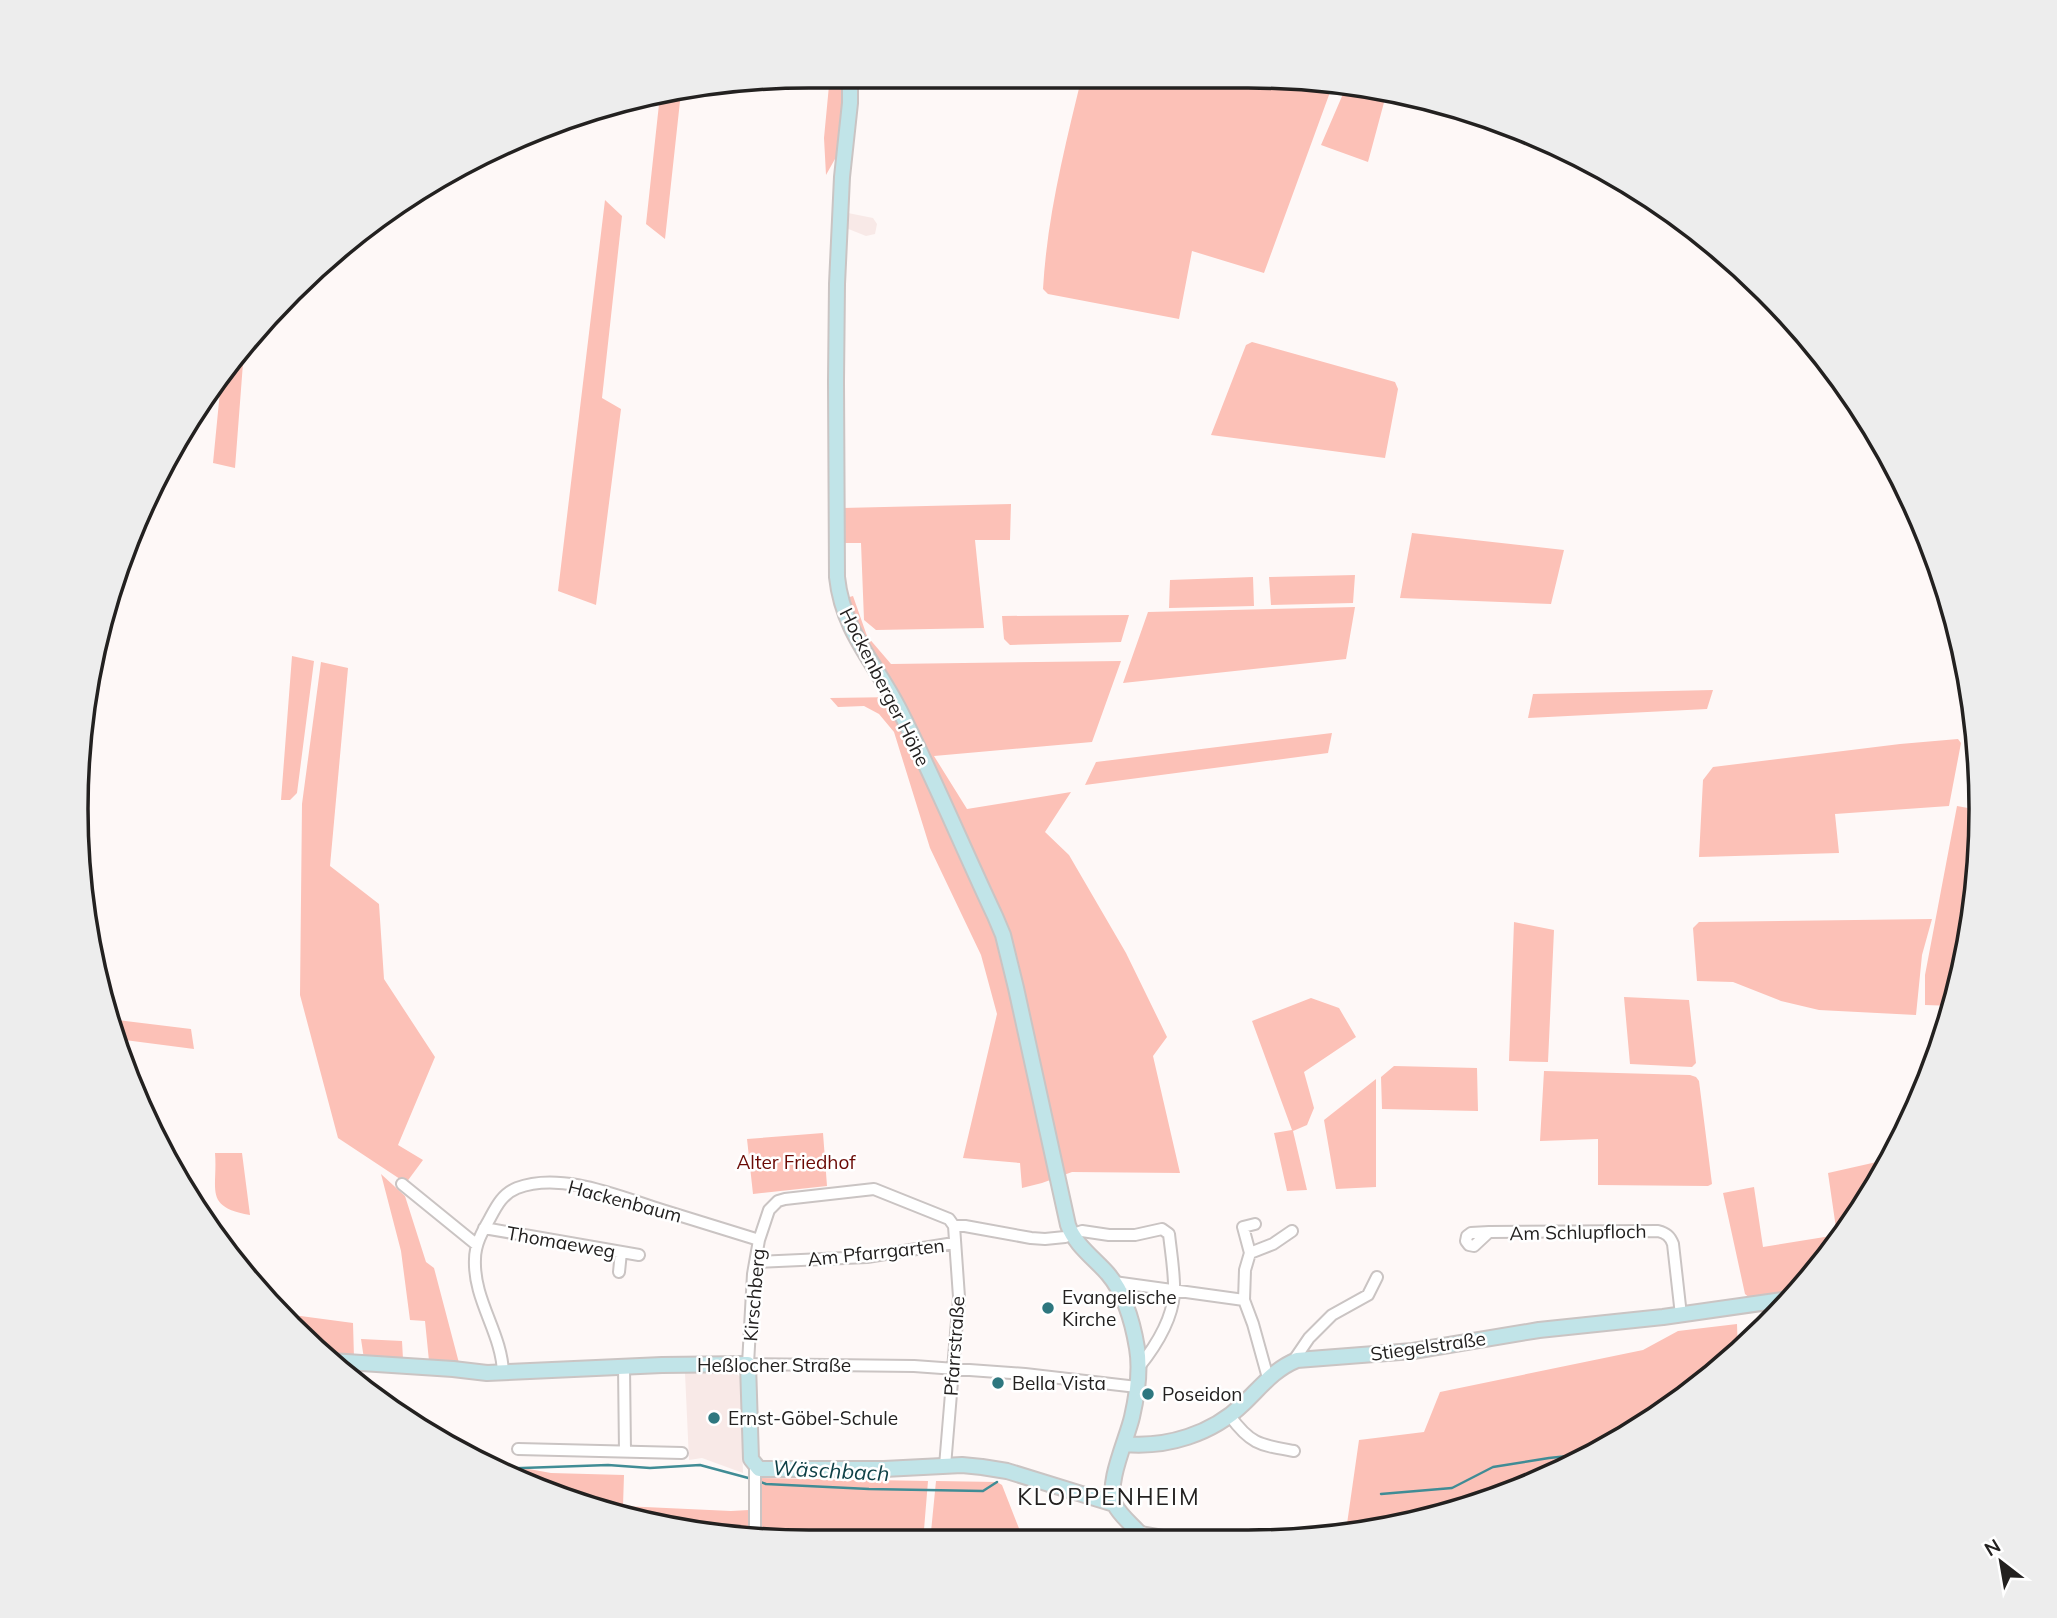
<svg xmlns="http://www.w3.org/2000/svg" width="2057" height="1618" viewBox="0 0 2057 1618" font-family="Mulish,sans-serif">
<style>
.built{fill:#f8e9e7}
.green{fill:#fcc1b7}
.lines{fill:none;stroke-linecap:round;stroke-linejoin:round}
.stream{stroke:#408c95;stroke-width:2.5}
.street-casing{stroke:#cac4c3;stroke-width:14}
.secondary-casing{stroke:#cac4c3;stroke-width:18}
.street{stroke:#fff;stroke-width:10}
.secondary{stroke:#c1e4e8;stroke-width:14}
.poi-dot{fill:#2e777f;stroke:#fff;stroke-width:2.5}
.labels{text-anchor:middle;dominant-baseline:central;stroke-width:5;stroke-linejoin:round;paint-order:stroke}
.street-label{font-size:19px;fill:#232120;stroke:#fff}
.park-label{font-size:19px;fill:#6b0a05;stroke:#fff}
.poi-label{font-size:19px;fill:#232120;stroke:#fff;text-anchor:start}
.water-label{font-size:21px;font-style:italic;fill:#0f4147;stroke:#fff}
.quarter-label{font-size:23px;letter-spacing:2px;fill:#232120;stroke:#fff}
.rim{fill:none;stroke:#232120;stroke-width:3.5}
</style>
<rect width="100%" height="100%" fill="#fef8f7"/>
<path class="built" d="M848 213 873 218 877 224 875 234 866 236 846 228Z
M735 1372 740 1377 743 1473 702 1458 689 1460 685 1373Z"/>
<path class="green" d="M830 75H844L845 85 840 150 826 175 824 138Z
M1082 76 1296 77 1333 84 1264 273 1192 251 1179 319 1048 294 1043 289C1047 217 1065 146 1082 76Z
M1346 87 1386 95 1368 162 1321 145Z
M681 92 665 239 646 224 660 95Z
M1634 187 1731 257 1756 282C1711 257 1671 223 1634 187Z
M605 200 622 216 602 398 621 409 596 605 558 591Z
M1252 342 1395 382 1398 389 1385 458 1211 435 1246 345Z
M244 350 235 468 213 463 221 381Z
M1011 504 1010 540H975L984 628 876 630 864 620 861 543H841L842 508Z
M1412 533 1564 550 1551 604 1400 598Z
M1355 575 1353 603 1271 605 1269 577Z
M1253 577 1254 606 1169 608 1170 580Z
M853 596 867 636 891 664 1121 661 1092 742 934 756 967 809 1071 792 1045 832 1069 855 1126 953 1167 1037 1153 1056 1180 1173 1072 1172 1042 1183 1022 1188 1020 1163 963 1158 997 1014 981 955 930 848 894 732 879 714 864 706 838 707 830 698 897 697 860 636 846 598Z
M1355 607 1346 659 1123 683 1148 612Z
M1129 615 1121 642 1010 645 1004 639 1002 616Z
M292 656 314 661 297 793 290 800H281Z
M321 662 348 668 330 866 379 904 384 979 435 1057 398 1145 423 1160 406 1183 338 1138 300 995 302 804Z
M1713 690 1707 709 1528 718 1533 694Z
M1332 733 1328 753 1085 785 1096 762Z
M1958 739 1961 743 1949 806 1835 814 1839 853 1699 857 1703 780 1713 767 1900 744Z
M1957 806 1979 810 1980 857 1957 999 1954 1006 1925 1005V975Z
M1932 919 1922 955 1916 1015 1819 1010 1781 1001 1733 982 1697 981 1693 928 1699 922Z
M1514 922 1554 930 1548 1062 1509 1061Z
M1624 997 1689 1000 1696 1063 1692 1067 1630 1064Z
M1311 998 1339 1008 1356 1037 1304 1072 1314 1108 1307 1125 1293 1131 1307 1190 1287 1191 1274 1133 1292 1130 1252 1021Z
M109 1019 191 1029 194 1049 117 1039Z
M1394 1066 1477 1068 1478 1111 1382 1109 1381 1077Z
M1544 1071 1690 1075 1696 1077 1699 1081 1712 1184 1708 1186 1598 1185V1139L1540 1141Z
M1376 1079V1187L1336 1189 1324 1120Z
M823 1133 827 1186 753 1194 747 1139Z
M215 1153H242L250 1215C203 1207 218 1189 215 1153Z
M1890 1159 1830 1255 1798 1289 1751 1299 1745 1294 1723 1193 1754 1187 1763 1247 1837 1235 1828 1173Z
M381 1174 405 1196 426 1262 434 1268 459 1363 429 1361 425 1321 410 1320 401 1251Z
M278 1313 353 1323 354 1358 323 1355 290 1328Z
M1737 1324 1738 1354 1732 1360 1615 1444 1483 1504 1346 1531 1359 1440 1424 1432 1440 1392 1643 1350 1678 1331Z
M361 1339 402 1341 403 1359H364Z
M479 1460 551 1473 624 1475 623 1506 731 1511 749 1510V1537L666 1529 529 1487Z
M759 1478 928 1481 923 1542 809 1543 759 1538Z
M936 1481 997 1482 1002 1485 1020 1531 1015 1542H930Z"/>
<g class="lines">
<path class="stream" d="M495 1469 608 1465 650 1468 700 1465 752 1479
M758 1481 766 1484 869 1489 983 1491 997 1482
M1381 1494 1452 1488 1493 1467 1549 1458 1597 1453"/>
<g class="street-casing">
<path id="street" d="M402 1184 477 1245
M484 1228 639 1255
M1489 1232 1474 1246 1469 1245 1466 1241 1467 1236 1471 1233 1489 1232 1658 1231C1666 1233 1670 1236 1673 1244L1681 1315
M1250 1253 1243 1227 1255 1224
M755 1262 867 1257 954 1243
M619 1272 621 1252
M1114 1282 1244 1300
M1294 1360 1309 1338 1332 1315 1368 1295 1377 1277
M624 1367 625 1452
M503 1373C502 1333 473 1300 475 1259 475 1245 482 1232 489 1220 496 1207 502 1194 517 1188 561 1171 620 1197 662 1210 695 1220 727 1230 759 1240
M1268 1378 1253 1324 1244 1300 1245 1270 1250 1253 1273 1244 1292 1231
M1137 1387 1025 1374 914 1366 748 1364 753 1274 759 1240 769 1210 778 1201 785 1199 874 1189 949 1219 954 1226H965L1031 1238 1045 1239 1065 1237 1082 1231 1109 1235H1135L1162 1229 1169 1234C1171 1253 1175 1275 1174 1294 1172 1320 1155 1347 1139 1367
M1230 1416C1251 1445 1261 1445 1294 1451
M518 1449 682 1453
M945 1466 959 1297 954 1226
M755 1467V1537
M1140 1532 1191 1541
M1290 1541 1299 1536"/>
</g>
<g class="secondary-casing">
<path id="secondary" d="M850 75V103L842 177 837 284 836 381 837 577C843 633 876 663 900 711 934 778 963 848 995 916L1003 935 1016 988 1068 1225C1075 1245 1095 1259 1108 1274 1125 1294 1133 1324 1137 1348 1141 1371 1137 1395 1132 1417 1127 1439 1105 1485 1115 1505 1122 1519 1138 1528 1146 1542
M331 1361 453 1369 487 1373 662 1365 748 1364 751 1459 759 1469H884L962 1465 982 1467 1007 1471 1114 1504
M1124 1444C1167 1448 1212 1434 1243 1404 1260 1388 1274 1369 1297 1360L1413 1351 1539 1330 1663 1317 1789 1299"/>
</g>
<use href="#street" class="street"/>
<use href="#secondary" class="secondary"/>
</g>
<g class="poi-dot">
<circle cx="1048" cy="1308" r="7"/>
<circle cx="998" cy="1383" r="7"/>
<circle cx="1148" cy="1394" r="7"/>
<circle cx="714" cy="1418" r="7"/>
</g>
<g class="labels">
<g class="street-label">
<text transform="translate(885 687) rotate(63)">Hockenberger Höhe</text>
<text transform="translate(625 1201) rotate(15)">Hackenbaum</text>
<text transform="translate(1578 1232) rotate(-1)">Am Schlupfloch</text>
<text transform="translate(561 1242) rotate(10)">Thomaeweg</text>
<text transform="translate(876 1252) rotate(-6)">Am Pfarrgarten</text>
<text transform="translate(754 1295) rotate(-85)">Kirschberg</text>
<text transform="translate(954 1346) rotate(-86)">Pfarrstraße</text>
<text transform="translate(1428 1346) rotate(-8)">Stiegelstraße</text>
<text x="774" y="1365">Heßlocher Straße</text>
</g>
<g class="park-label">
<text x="796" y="1162">Alter Friedhof</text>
</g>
<g class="poi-label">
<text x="1062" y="1297">Evangelische<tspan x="1062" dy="22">Kirche</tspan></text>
<text x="1012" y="1383">Bella Vista</text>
<text x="1162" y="1394">Poseidon</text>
<text x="728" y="1418">Ernst-Göbel-Schule</text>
</g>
<g class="water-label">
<text transform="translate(831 1470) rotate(3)">Wäschbach</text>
</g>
<g class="quarter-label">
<text x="1109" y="1496">KLOPPENHEIM</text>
</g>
</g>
<path d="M0 0H2057V1618H0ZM809 88H1248A721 721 0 0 1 1969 809V809A721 721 0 0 1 1248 1530H809A721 721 0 0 1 88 809V809A721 721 0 0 1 809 88Z" fill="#ededed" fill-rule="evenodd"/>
<path class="rim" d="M809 88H1248A721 721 0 0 1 1969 809V809A721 721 0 0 1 1248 1530H809A721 721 0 0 1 88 809V809A721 721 0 0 1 809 88Z"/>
<g transform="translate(2001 1562) rotate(329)" stroke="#ffffff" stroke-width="5" paint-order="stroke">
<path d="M0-5L12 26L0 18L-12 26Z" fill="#232120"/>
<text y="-10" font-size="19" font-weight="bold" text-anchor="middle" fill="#232120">N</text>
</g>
</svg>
